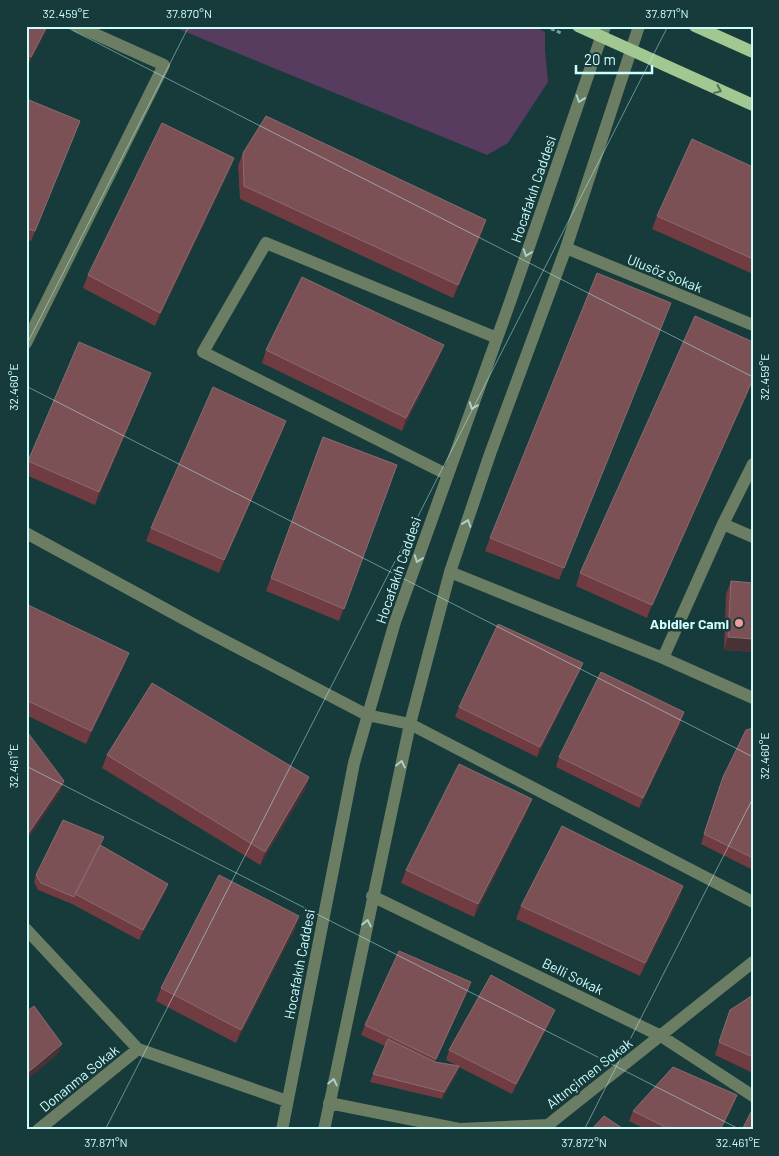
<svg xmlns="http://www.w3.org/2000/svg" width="779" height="1156" viewBox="0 0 779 1156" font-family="Barlow,sans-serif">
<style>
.green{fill:#573c60}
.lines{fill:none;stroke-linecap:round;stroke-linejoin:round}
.path{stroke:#78a3a3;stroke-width:3;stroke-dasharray:4 2.5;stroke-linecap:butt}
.minor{stroke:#6b7e64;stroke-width:12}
.major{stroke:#a2c892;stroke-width:12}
.wall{fill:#713c41}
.shaded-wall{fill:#493236}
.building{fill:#7b5156;stroke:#886c70}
.oneway{stroke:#4f735d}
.oneway2{stroke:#abd1c8}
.ticks{fill:none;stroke:#cdfefe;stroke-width:1;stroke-opacity:0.45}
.poi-dot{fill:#f49b9f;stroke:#173a3a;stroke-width:2}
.labels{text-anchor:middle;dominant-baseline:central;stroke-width:5;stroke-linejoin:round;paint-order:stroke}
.street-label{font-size:14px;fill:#cdfefe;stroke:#173a3a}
.poi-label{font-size:14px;font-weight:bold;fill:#cdfefe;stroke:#173a3a;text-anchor:end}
.neatline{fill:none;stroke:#cdfefe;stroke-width:2}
.ticks-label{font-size:12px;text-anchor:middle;fill:#cdfefe}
</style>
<rect width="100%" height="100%" fill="#173a3a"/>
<path class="green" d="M171 26H533L545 32V50L548 82 508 143 487 155Z"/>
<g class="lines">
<path class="path" d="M545 26 561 33"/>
<path class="minor" d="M566 248 753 325
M26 343 164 65 77 26
M448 475 203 352 266 243 497 338
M723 524 753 464
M26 533 204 630 367 715 410 724 753 902
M450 572 663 658 723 524 753 537
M663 658 753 698
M372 896 661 1036 753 1096
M26 929 138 1049 287 1101
M329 1103 459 1129 548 1125 753 962
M38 1130 138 1049
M282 1130 354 763 395 622 510 302 605 26
M324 1130 410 724 450 572 490 454 566 248 639 26"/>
<path class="major" d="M578 26 753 105
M695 26 753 52"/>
</g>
<path class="wall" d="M26 26H49L27 67 26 66Z
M26 106 80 121 31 241 26 239Z
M243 153 482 233 453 298 240 199 238 166Z
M234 158 229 171 155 326 83 288 88 275Z
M753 167V274L652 229 657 216Z
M671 303 559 580 485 551 490 538Z
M753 342 647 618 576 586 580 573Z
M266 350 439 358 402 431 262 363Z
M146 386 95 505 26 475V466L28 461Z
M281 434 219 573 146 541 151 528Z
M323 437 397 465 339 621 266 591Z
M731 581 753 583V652L724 650 726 594Z
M26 604 124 666 86 744 26 715Z
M583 663 579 673 537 757 455 717 459 707Z
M684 712 681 723 639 808 556 767 559 757Z
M753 728V870L701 844 719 787Z
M107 755 309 777 305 790 260 865 102 768Z
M527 812 474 917 401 883 406 870Z
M101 845 168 884 164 894 139 940 72 904 38 890 34 882 36 875Z
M683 886 679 899 640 976 516 919 521 906Z
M299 916 295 929 236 1043 156 1001 161 988Z
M467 993 435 1062 456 1065 446 1060 449 1050 551 1020 512 1094 459 1067 457 1073 442 1099 370 1082 385 1046 361 1035 365 1025Z
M753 995V1073L715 1055 730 1010Z
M737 1095 733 1106 721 1130H647L629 1121 633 1111Z"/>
<path class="shaded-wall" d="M47 26H49L27 67 31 57Z
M234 158 229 171 155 326 160 313Z
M486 220 482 233 453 298 458 285Z
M671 303 666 315 559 580 564 568Z
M444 345 439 358 402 431 406 418Z
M151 373 146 386 95 505 99 492Z
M753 379V382L647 618 652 605Z
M286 421 281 434 219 573 224 560Z
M728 637 753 639V652L724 650Z
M129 653 124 666 86 744 91 731Z
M583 663 579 673 537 757 540 747Z
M684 712 681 723 639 808 643 798Z
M309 777 305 790 260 865 265 852Z
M64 781 61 791 26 842V837Z
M532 799 527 812 474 917 478 904Z
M168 884 164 894 139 940 143 930Z
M683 886 679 899 640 976 645 963Z
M299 916 295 929 236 1043 241 1030Z
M471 982 467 993 432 1069 436 1059Z
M555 1010 551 1020 512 1094 516 1084Z
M62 1044 58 1054 26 1081V1074Z
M459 1066 457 1073 442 1099 444 1092Z
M737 1095 733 1106 721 1130H720Z"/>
<path class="building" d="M26 26H47L31 57 26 54Z
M29 100 80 121 35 231 26 228V106Z
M266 116 486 220 458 285 244 186 243 153Z
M162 123 234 158 160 313 88 275Z
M692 139 753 167V259L657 216Z
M597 273 671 303 564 568 490 538Z
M302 277 444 345 406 418 266 350Z
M695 316 753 342V379L652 605 580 573Z
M79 342 151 373 99 492 28 461Z
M213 387 286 421 224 560 151 528Z
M323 437 397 465 344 609 271 578Z
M731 581 753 583V639L728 637Z
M26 604 129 653 91 731 26 700Z
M498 624 583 663 540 747 459 707Z
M601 672 684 712 643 798 559 757Z
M152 683 309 777 265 852 107 755Z
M753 728V858L704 834 723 777 746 730Z
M28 733 64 781 26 837V734Z
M459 764 532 799 478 904 406 870Z
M63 820 104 837 74 897 41 883 36 875Z
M562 826 683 886 645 963 521 906Z
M100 845 168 884 143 930 75 894Z
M219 875 299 916 241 1030 161 988Z
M399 951 471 982 436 1059 365 1025Z
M491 975 555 1010 516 1084 449 1050Z
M753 995V1057L719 1042 730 1010Z
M34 1006 62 1044 26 1074V1012Z
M388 1039 435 1062 459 1066 444 1092 373 1074Z
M673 1067 737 1095 720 1130H671L633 1111Z
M752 1110H753V1130H742Z
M604 1116 625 1130H591Z"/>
<defs><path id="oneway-chevron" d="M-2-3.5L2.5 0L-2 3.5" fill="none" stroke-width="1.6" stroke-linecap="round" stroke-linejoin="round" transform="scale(1.25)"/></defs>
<use class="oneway" href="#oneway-chevron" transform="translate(718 90) rotate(24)"/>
<g class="oneway2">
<use href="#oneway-chevron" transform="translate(580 99) rotate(109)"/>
<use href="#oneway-chevron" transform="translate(527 253) rotate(109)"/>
<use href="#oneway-chevron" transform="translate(473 406) rotate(110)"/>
<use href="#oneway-chevron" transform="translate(467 523) rotate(-71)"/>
<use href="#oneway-chevron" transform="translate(418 559) rotate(110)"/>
<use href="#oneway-chevron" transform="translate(401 764) rotate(-78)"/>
<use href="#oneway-chevron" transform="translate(367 923) rotate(-78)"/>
<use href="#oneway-chevron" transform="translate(333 1082) rotate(-78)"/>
</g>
<path class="ticks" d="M64 26 753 377M26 346 189 26M26 386 753 757M26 766 741 1130M105 1130 668 26M584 1130 753 798"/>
<circle class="poi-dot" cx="739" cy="623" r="5"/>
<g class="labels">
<g class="street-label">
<text transform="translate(533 189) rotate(-71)">Hocafakıh Caddesi</text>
<text transform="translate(665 273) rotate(22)">Ulusöz Sokak</text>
<text transform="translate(398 570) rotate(-71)">Hocafakıh Caddesi</text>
<text transform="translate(299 964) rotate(-79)">Hocafakıh Caddesi</text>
<text transform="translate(573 976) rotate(26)">Belli Sokak</text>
<text transform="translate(589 1073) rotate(-38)">Altınçimen Sokak</text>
<text transform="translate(79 1078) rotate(-39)">Donanma Sokak</text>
</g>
<g class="poi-label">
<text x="729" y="623">Abidler Cami</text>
</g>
</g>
<rect width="779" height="1156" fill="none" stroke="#173a3a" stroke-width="55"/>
<path d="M576 65v8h76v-8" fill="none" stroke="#cdfefe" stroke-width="2.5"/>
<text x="584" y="65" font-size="15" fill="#cdfefe" stroke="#173a3a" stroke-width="4" paint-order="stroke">20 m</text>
<rect x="28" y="28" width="724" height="1100" class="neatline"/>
<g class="ticks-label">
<text x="66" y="18">32.459°E</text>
<text x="189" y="18">37.870°N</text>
<text x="667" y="18">37.871°N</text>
<text transform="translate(765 377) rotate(-90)" y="4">32.459°E</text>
<text transform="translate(14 387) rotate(-90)" y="4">32.460°E</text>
<text transform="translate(765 756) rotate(-90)" y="4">32.460°E</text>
<text transform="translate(14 766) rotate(-90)" y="4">32.461°E</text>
<text x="106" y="1147">37.871°N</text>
<text x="584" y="1147">37.872°N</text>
<text x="738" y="1147">32.461°E</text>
</g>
</svg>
